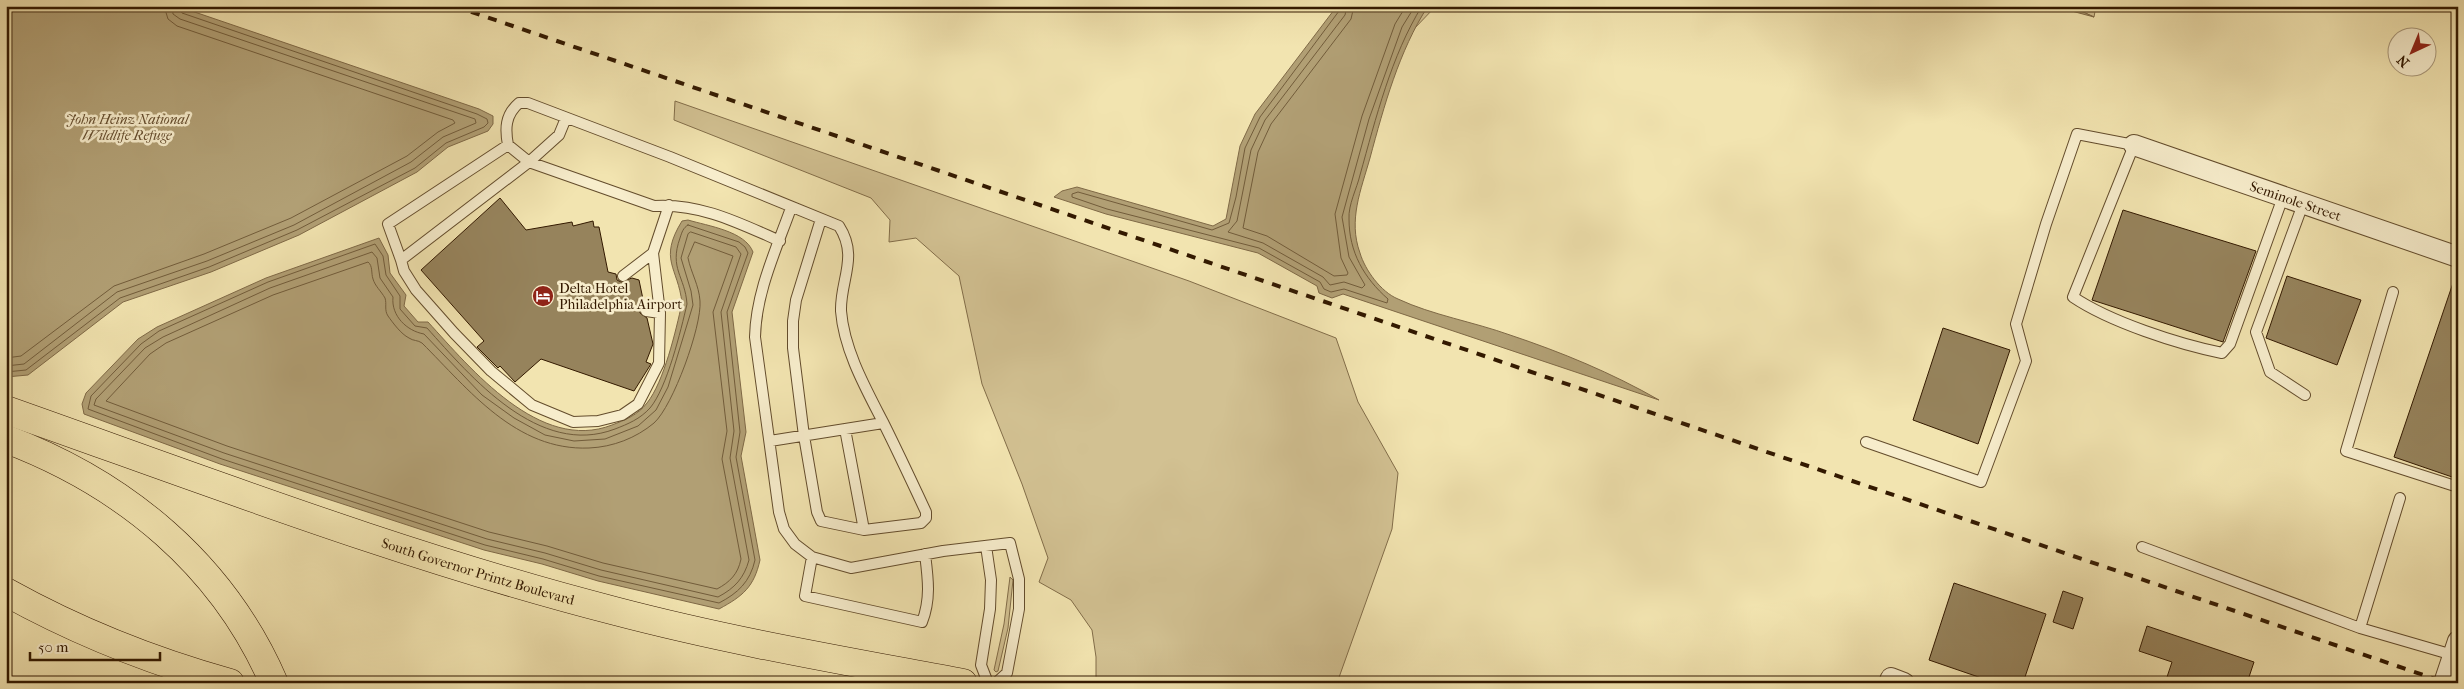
<svg xmlns="http://www.w3.org/2000/svg" width="2464" height="689" viewBox="0 0 2464 689" font-family="'IM FELL French Canon',serif">
<style>
.green{fill:#d2c192;stroke:#826d49}
.water{fill:#b19f74;stroke:#7f6946}
.lines{fill:none;stroke-linecap:round;stroke-linejoin:round}
.shore{stroke:#725c3a;stroke-width:1}
.building{fill:#96835c;stroke:#331900}
.service-casing{stroke:#634c2c;stroke-width:12}
.minor-casing{stroke:#634c2c;stroke-width:22}
.primary-casing{stroke:#331900;stroke-width:29}
.motorway-casing{stroke:#331900;stroke-width:29}
.service{stroke:#f7edcc;stroke-width:10}
.minor{stroke:#f7edcc;stroke-width:20}
.primary{stroke:#f2e4b0;stroke-width:28}
.motorway{stroke:#f2e4b0;stroke-width:28}
.rail{stroke:#331900;stroke-width:4;stroke-dasharray:9 9;stroke-linecap:butt}
.labels{text-anchor:middle;dominant-baseline:central;stroke-width:5;stroke-linejoin:round;paint-order:stroke}
.park-label{font-size:14px;font-style:italic;fill:#634b2c;stroke:#f7edcc}
.street-label{font-size:14px;fill:#331900;stroke:#f7edcc}
.poi-label{font-size:14px;fill:#331900;stroke:#f7edcc;text-anchor:start}
</style>
<rect width="100%" height="100%" fill="#f2e4b0"/>
<filter id="stains"><feTurbulence type="fractalNoise" baseFrequency=".004" numOctaves="4"/><feColorMatrix values="0 0 0 0 .2 0 0 0 0 .09 0 0 0 0 .02 0 0 0 .5 -.17"/></filter>
<radialGradient id="worn" r=".72"><stop offset=".6" stop-color="#630" stop-opacity="0"/><stop offset="1" stop-color="#630" stop-opacity=".3"/></radialGradient>
<path class="green" d="M1428 6H1436L1412 31Z
M2070 6H2096L2094 17Z
M675 101 1189 281 1336 338 1358 402 1398 473 1392 529 1337 683H1109L1096 680V657L1092 630 1071 600 1039 582 1048 558 1022 484 982 384 959 276 916 238 889 242 890 220 871 198 674 120Z
M1010 577 1013 580 1008 628 998 671 996 672 994 670 1004 624Z"/>
<path class="water" d="M6 6H177L479 109 493 116V124L488 131 448 147 417 172 299 235 211 272 123 302 28 375 6 377Z
M1337 6H1428C1399 51 1384 106 1370 158 1361 190 1348 220 1360 253 1365 270 1381 292 1398 299 1432 315 1474 322 1510 335 1561 352 1612 373 1659 400L1343 294 1332 298 1319 293 1317 286 1258 253 1106 214 1054 197 1062 191 1077 187 1213 226 1226 219 1240 146 1255 114Z
M2053 6H2070L2094 17Z
M688 220C708 226 745 231 753 252L732 312 746 432 741 456 760 560C754 587 743 596 719 609L598 581 542 564 484 550 220 464 84 414 82 404 86 393 138 339 157 327 266 278 379 238 388 255 390 273 406 295 404 306 418 322H428C471 369 540 453 612 425 625 420 638 415 647 403 664 382 676 330 682 303 678 267 658 260 682 221Z"/>
<g class="lines">
<path class="shore" d="M1340 6 1339 11 1260 117 1245 148 1236 197 1229 223 1212 230 1078 192 1072 194V197L1107 209 1259 248 1320 282 1324 289 1331 292 1344 289 1387 303 1388 299C1364 278 1349 252 1349 219 1348 205 1357 188 1360 175 1376 118 1391 56 1422 6
M1347 6 1345 15 1265 120 1251 150 1237 221 1228 232 1263 243 1323 277 1330 285 1344 282 1362 288 1365 285 1349 257 1342 217 1369 119 1402 27 1415 6
M1354 6 1351 19 1271 124 1258 152 1243 228 1267 236 1334 276 1347 275 1348 273 1341 258 1335 214 1362 116 1395 24 1406 6
M688 225 739 242 745 247 748 253 727 312 740 432 736 457 755 560C750 582 738 593 719 603L599 576 543 559 485 545 222 459 88 409 91 396 141 344 159 331 268 282 375 244 383 256 386 275 400 296V309L415 326 427 328C471 377 539 458 615 429 628 424 640 419 650 408 667 388 681 330 687 304 685 276 669 269 680 238 682 232 683 228 688 225Z
M691 232 736 247 741 254 721 312 734 431 730 458 749 560C744 578 735 588 718 597L601 570 545 553 487 539 224 453 94 405 96 399 145 348 163 337 270 288 372 252 377 258 380 278 393 297C391 316 407 331 424 334L482 395 514 418 545 435 574 441 605 439 638 426 656 410 668 387 693 305 691 291 681 258 688 234Z
M695 242 733 256 713 312 727 431 722 459 741 559C738 574 730 582 717 589L603 563 547 546 489 532 227 446 106 401 150 354 166 343 273 295 368 262C373 266 371 273 373 279 375 286 381 291 385 298 387 304 384 310 388 316 393 323 401 334 409 338 413 341 418 340 422 343 469 390 516 451 589 448 613 447 636 438 654 423 673 406 702 326 700 301 699 285 691 273 688 258Z
M6 358 21 356 114 286 204 254 291 218 407 156 438 132 455 123 453 120 177 26 168 19 164 6
M6 366 24 364 117 292 207 261 294 225 411 162 443 137 476 123 475 119 180 19 173 14 172 6
M6 372 26 370 120 298 209 267 297 230 415 168 446 143 484 127 488 123 487 119 477 114 182 13 178 6"/>
</g>
<path class="building" d="M500 198 526 230 572 222 573 226 593 221 594 227H599L608 272 616 274 617 280 621 282 632 278 639 280 644 304 640 307V313L647 318 653 344 646 362 651 364 634 391 541 359 515 382 500 366 498 368 477 347 484 341 421 270Z
M2123 210 2256 251 2223 342 2092 300Z
M2287 276 2361 300 2337 365 2266 338Z
M2455 277H2458V479L2394 457Z
M1943 328 2010 350 1978 444 1913 420Z
M1954 583 2046 614 2023 683H1996L1929 660Z
M2063 591 2083 598 2073 629 2053 622Z
M2147 626 2254 662 2247 683H2165L2172 662 2139 651Z"/>
<g class="lines">
<g class="service-casing">
<path id="service" d="M508 145 529 162 559 135 566 118
M2303 204 2256 332 2270 372 2305 395
M791 208C776 250 756 292 755 337L779 512 784 529 795 544 812 557 851 568 943 551 1010 543 1019 579V609L1007 673 996 683
M780 241C739 223 700 203 654 206L529 162 401 260 388 224 508 145C505 129 505 115 519 103H528L670 157 839 226C859 257 840 280 841 311 844 350 866 389 883 422 898 452 912 482 926 512V518L921 523 864 530 821 521 817 512 804 436 793 348V321L796 300 821 219
M401 260 404 271 416 290 454 333 491 371 532 405 573 422 598 421 622 415 638 404 659 363 660 313 653 253 669 205
M623 276 653 253
M2393 292 2346 451 2458 487
M646 311 660 313
M845 429 864 530
M770 441 883 423
M1866 442 1981 482 2026 361 2016 324 2046 224 2077 134 2134 145 2073 297C2110 322 2178 344 2222 353L2230 344 2283 197
M986 546 991 580 990 609 981 665 988 683
M2142 547 2360 628 2453 655
M812 557 805 596 922 622C931 599 928 578 925 554
M2360 628 2400 498"/>
</g>
<g class="minor-casing">
<g id="minor">
<path id="s1" d="M2134 145 2458 257"/>
<path d="M1889 683 1891 678 1904 683"/>
<path d="M2444 683 2458 641"/>
</g>
</g>
<g class="primary-casing">
<g id="primary">
<path id="s2" d="M6 410C207 481 408 558 615 611 729 641 846 661 963 683"/>
<path d="M6 592C78 632 151 661 230 683"/>
</g>
</g>
<g class="motorway-casing">
<path id="motorway" d="M6 439C125 484 223 565 274 683"/>
</g>
<use href="#service" class="service"/>
<use href="#minor" class="minor"/>
<use href="#primary" class="primary"/>
<use href="#motorway" class="motorway"/>
<path class="rail" d="M454 6 2447 683"/>
</g>
<defs>
<g id="hotel-disc" transform="scale(1.125)"><circle r="9.5" fill="#8f2418" stroke="#f7edcc"/><path d="M-6-4.5h1.5V1H6V5H4.5V3h-9V5H-6ZM-4 0a1.8 1.8 0 1 1 3.6 0ZM.5 0V-2.5h3Q6-2.5 6 0Z" fill="#fff"/></g>
</defs>
<g fill-rule="evenodd">
<use href="#hotel-disc" x="543" y="296"/>
</g>
<g class="labels">
<g class="park-label">
<text x="127" y="119">John Heinz National<tspan x="127" dy="16">Wildlife Refuge</tspan></text>
</g>
<g class="street-label">
<text stroke="none"><textPath href="#s1" startOffset="171">Seminole Street</textPath></text>
<text stroke="none"><textPath href="#s2" startOffset="499">South Governor Printz Boulevard</textPath></text>
</g>
<g class="poi-label">
<text x="559" y="288">Delta Hotel<tspan x="559" dy="16">Philadelphia Airport</tspan></text>
</g>
</g>
<rect width="2464" height="689" fill="none" stroke="#f2e4b0" stroke-width="25"/>
<rect x="8" y="8" width="2449" height="674" fill="none" stroke="#331900" stroke-width="2.5"/>
<rect x="12" y="12" width="2439" height="664" fill="none" stroke="#331900"/>
<g transform="translate(2412 52) rotate(224)"><circle r="24" fill="#f7edcc" stroke="#a9987a"/>
<path d="M0-4L9 19L0 12L-9 19Z" fill="#8f2418"/>
<text y="-8" font-size="14" font-weight="bold" text-anchor="middle" fill="#331900">N</text>
</g>
<path d="M30 652v8h130v-8" fill="none" stroke="#331900" stroke-width="2.5"/>
<text x="38" y="652" font-size="15" fill="#331900" stroke="#f7edcc" stroke-width="4" paint-order="stroke">50 m</text>
<rect width="100%" height="100%" filter="url(#stains)"/>
<rect width="100%" height="100%" fill="url(#worn)"/>
</svg>
